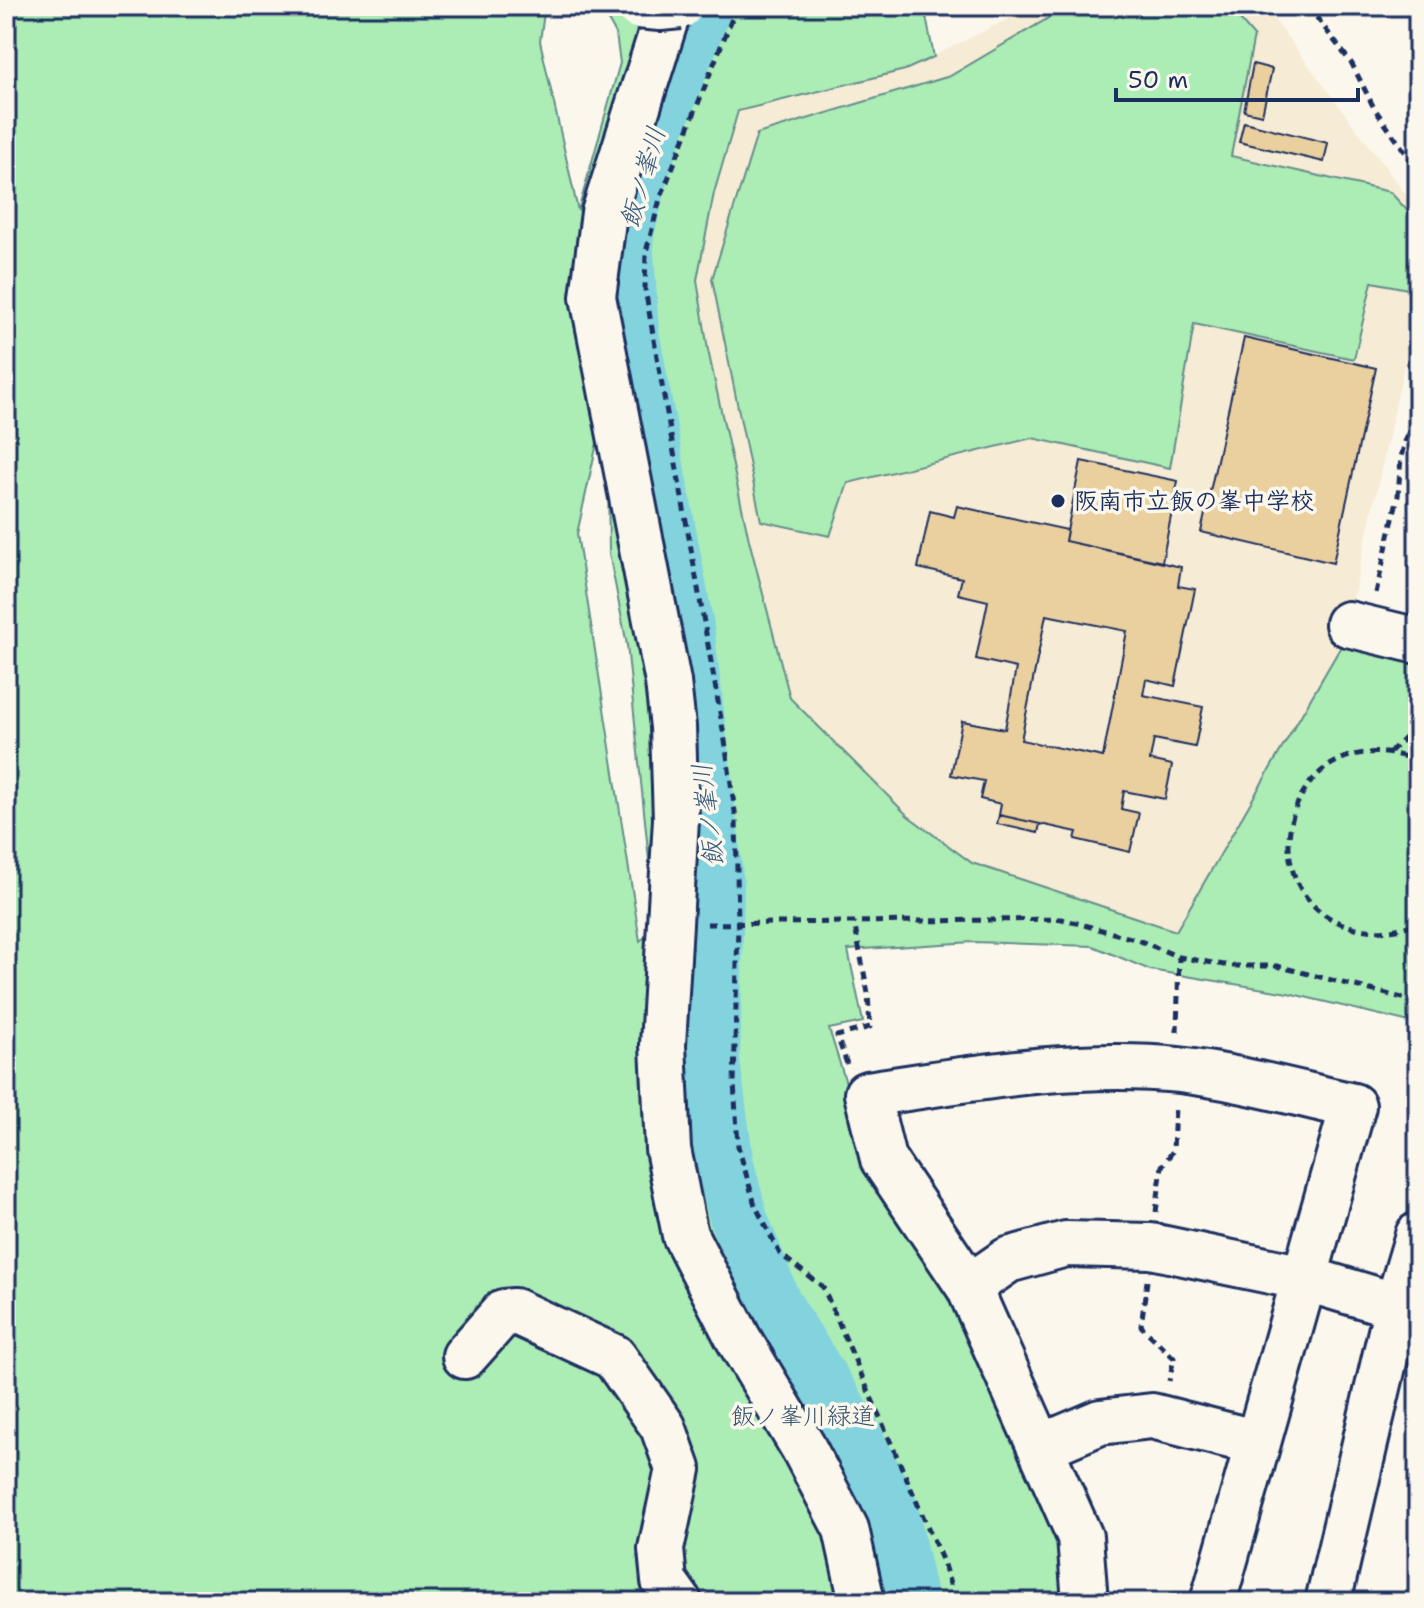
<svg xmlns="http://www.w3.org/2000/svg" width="1424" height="1608" viewBox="0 0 1424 1608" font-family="'Shantell Sans','Klee One',sans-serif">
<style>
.built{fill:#f6ebd5}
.green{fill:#acecb5;stroke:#648e8a;stroke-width:2;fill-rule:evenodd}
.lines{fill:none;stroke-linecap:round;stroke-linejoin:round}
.river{stroke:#83d3df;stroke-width:58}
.building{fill:#ebd09f;stroke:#1b2f5e;stroke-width:2;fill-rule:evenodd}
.minor-casing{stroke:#1b2f5e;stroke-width:50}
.path{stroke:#1b2f5e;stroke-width:5;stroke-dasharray:8 6;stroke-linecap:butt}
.minor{stroke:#fbf7ec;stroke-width:44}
.minor-bridge-casing{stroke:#1b2f5e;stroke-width:50;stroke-linecap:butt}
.minor-bridge{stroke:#fbf7ec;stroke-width:44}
.poi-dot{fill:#1b2f5e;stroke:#fbf7ec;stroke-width:3}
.labels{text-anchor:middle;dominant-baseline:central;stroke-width:7;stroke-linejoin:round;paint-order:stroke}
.poi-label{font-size:24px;font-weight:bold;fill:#1b2f5e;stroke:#fbf7ec;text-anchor:start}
.park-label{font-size:24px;fill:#38556f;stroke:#fbf7ec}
.water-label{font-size:26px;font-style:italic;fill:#35587e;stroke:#fbf7ec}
</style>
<rect width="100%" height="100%" fill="#fbf7ec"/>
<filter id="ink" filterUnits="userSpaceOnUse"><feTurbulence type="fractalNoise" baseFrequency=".0125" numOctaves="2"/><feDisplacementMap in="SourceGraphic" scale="16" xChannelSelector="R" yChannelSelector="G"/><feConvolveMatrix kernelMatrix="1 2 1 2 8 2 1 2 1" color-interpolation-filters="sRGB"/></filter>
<g filter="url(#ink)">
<path class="built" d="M1035 6H1264L1418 211V303L1343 643 1176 931 972 863 908 816 790 698 749 540 708 350 697 280 714 193 738 111 905 70Z"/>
<path class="green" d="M6 6H545L540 41 578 211 620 63 616 34 600 6H924L934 57 905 70 738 111 714 193 697 280 708 350 749 540 790 698 908 816 972 863 1176 931 1343 643 1418 660V1024L1288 993 1150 970 1093 946 973 942 848 950 863 1022 829 1029 869 1156 941 1273 1066 1540 1072 1602H6ZM599 434 608 474 609 553 627 645 655 919 650 933 640 941 577 534Z
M1069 6H1228L1254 36 1231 156 1390 192 1418 222V267L1413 290 1372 282 1354 359 1194 324 1170 468 1032 438 848 483 830 536 761 521 712 279 757 134 950 76Z"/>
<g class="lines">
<path class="river" d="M703 6 651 138 640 171 624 237 630 333 685 627 715 885 711 1062 725 1165 739 1220 773 1305 845 1421 889 1508 909 1602"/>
</g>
<path class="building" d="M1253 64 1272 69 1262 115 1244 111Z
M1244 122 1328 143 1324 162 1239 142Z
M1244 338 1376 368 1333 563 1201 532Z
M1081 461 1178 481 1162 562 1065 541Z
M957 506 1067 530 1065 541 1181 567 1178 586 1195 589 1175 686 1146 679 1143 695 1203 707 1195 747 1154 739 1150 760 1172 765 1165 799 1124 791 1121 809 1139 813 1130 852 1075 839 1077 832 999 815 1001 804 980 799 984 781 951 775 962 721 1005 729 1016 668 976 659 988 601 958 594 962 578 918 568 930 511 954 517ZM1046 615 1127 631 1103 757 1021 740Z
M999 815 1040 824 1038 833 997 824Z"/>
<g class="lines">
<g class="minor-casing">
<path id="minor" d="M670 6 604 213 593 297 668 682 673 727 676 819 663 1045 668 1149 685 1235 738 1338 803 1447 846 1529 862 1602
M1348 624 1418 641
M969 1287 1008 1260 1066 1244 1151 1246 1304 1278 1397 1306
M465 1356 504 1312 514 1311 614 1357 663 1427 678 1469 661 1549 664 1581 679 1602
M1041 1447 1100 1422 1152 1416 1258 1443
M1085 1602 1080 1537 969 1287 883 1159 867 1094C967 1079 1077 1059 1179 1070 1238 1077 1295 1093 1353 1106L1213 1602
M1328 1602 1397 1306 1418 1235"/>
</g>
<path class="path" d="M737 6 660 199 646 252 645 289 725 741 736 819 738 924 734 1083 738 1146 755 1205 780 1254 823 1287 943 1562 950 1584V1602
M1308 6 1352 64 1374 108 1418 170
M1376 593 1398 496 1401 457 1418 392
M1390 752 1418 725
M1418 761C1285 711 1241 897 1352 927 1374 933 1397 932 1418 922
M707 924 1062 919 1138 940 1179 957 1230 966H1277L1418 1002
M1177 1032 1179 957
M847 1064 837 1036 870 1027 868 993 854 922
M1156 1212 1162 1166 1173 1151 1175 1106
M1147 1281 1141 1326 1174 1358 1169 1381"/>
<use href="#minor" class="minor"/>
<g class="minor-bridge-casing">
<path id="minor-bridge" d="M638 6 660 8 680 6"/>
</g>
<use href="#minor-bridge" class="minor-bridge"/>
</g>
</g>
<circle class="poi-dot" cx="1058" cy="501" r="8"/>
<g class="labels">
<g class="poi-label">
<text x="1074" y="501">阪南市立飯の峯中学校</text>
</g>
<g class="park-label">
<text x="803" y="1416">飯ノ峯川緑道</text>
</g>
<g class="water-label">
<text transform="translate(642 177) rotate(-74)">飯ノ峯川</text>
<text transform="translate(707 815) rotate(-97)">飯ノ峯川</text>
</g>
</g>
<rect width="1424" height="1608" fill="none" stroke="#fbf7ec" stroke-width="32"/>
<rect x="16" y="16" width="1392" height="1576" fill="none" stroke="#1b2f5e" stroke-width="3" filter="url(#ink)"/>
<path d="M1116 88v12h242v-12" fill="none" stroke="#1b2f5e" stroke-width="4"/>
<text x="1128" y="88" font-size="24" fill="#1b2f5e" stroke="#fbf7ec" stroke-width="6" paint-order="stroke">50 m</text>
</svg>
